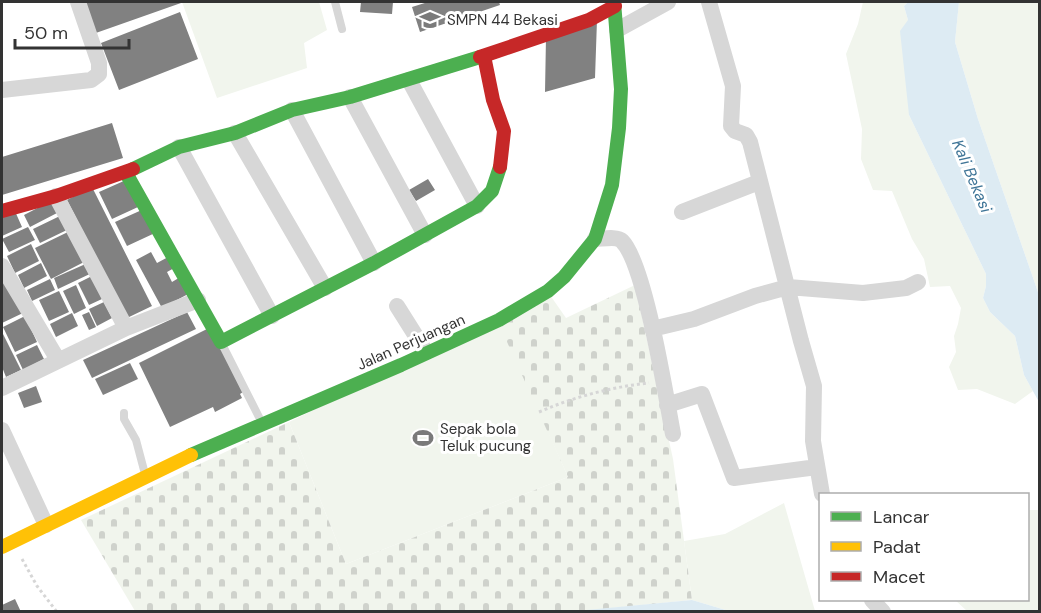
<svg xmlns="http://www.w3.org/2000/svg" width="1041" height="613" viewBox="0 0 1041 613" font-family="'DM Sans',sans-serif">
<style>
.green{fill:#f1f5ed}
.cemetery{fill:url(#cemetery-stones)}
.water{fill:#ddebf3}
.building{fill:#818181}
.lines{fill:none;stroke-linecap:round;stroke-linejoin:round}
.path{stroke:#d6d6d6;stroke-width:3;stroke-dasharray:3 3;stroke-linecap:butt}
.lane{stroke:#d7d7d7;stroke-width:8}
.street{stroke:#d7d7d7;stroke-width:16}
.fast{stroke:#4caf50;stroke-width:14}
.slow{stroke:#ffc107;stroke-width:14}
.jam{stroke:#c62828;stroke-width:14}
.labels{text-anchor:middle;dominant-baseline:central;stroke-width:6;stroke-linejoin:round;paint-order:stroke}
.poi-label{font-size:15px;fill:#333;stroke:#fff;text-anchor:start}
.street-label{font-size:15px;fill:#333;stroke:#fff}
.water-label{font-size:16px;font-style:italic;fill:#3f7597;stroke:#fff}
</style>
<defs>
<pattern id="cemetery-stones" width="16" height="16" patternUnits="userSpaceOnUse" patternTransform="scale(1.5)"><rect width="16" height="16" fill="#f1f5ed"/><path d="M2 7V4a2 2 0 0 1 4 0v3zM10 15v-3a2 2 0 0 1 4 0v3z" fill="#cfd2cc"/></pattern>
</defs>
<rect width="100%" height="100%" fill="#fff"/>
<path class="green" d="M182 2H319L327 30 304 43 307 68 217 98Z
M863 2H908L904 6 908 20 909 115 986 274V286L983 298 990 312 1015 336 1024 375 1033 391 1015 404 977 389 958 390 949 367 956 352 954 336 958 324 961 308 950 286 930 287 924 259 912 239 892 191 873 190 861 159 862 129 846 54 858 24Z
M959 2H1039V295L978 119 955 42Z
M499 320 568 477 346 564 289 422Z
M784 503 815 611H729L692 600 684 541 725 534Z
M1028 510H1039V611H967L955 600H1028Z"/>
<path class="cemetery" d="M635 285 673 459 692 600 573 612 135 611 81 520 289 422 346 564 568 477 499 324 550 295 566 318Z"/>
<path class="water" d="M908 2H959L955 42 978 119 1039 295V402L1024 375 1015 336 990 312 983 298 986 286V274L909 115 900 31 908 20 904 6Z
M692 600 729 611H573H576Z"/>
<path class="building" d="M82 2H180L181 3 93 34Z
M361 2H393L392 14 360 12Z
M428 2H499L500 5 420 32 412 7Z
M180 12 198 59 119 90 101 43Z
M597 20 595 78 545 92 546 37Z
M112 123 123 158 2 195V157Z
M428 179 435 190 416 201 409 190Z
M126 180 138 207 112 219 99 192Z
M92 187 152 306 127 318 67 200Z
M51 201 57 213 30 227 24 215Z
M14 209 22 227 2 236V215Z
M144 209 155 233 127 246 115 222Z
M62 215 69 229 40 243 33 229Z
M28 227 35 240 9 252 2 239Z
M70 231 86 261 51 279 35 248Z
M31 244 39 261 15 273 7 256Z
M151 252 157 263 170 256 176 267 167 272 172 282 182 276 190 293 162 308 136 260Z
M90 262 94 272 58 289 54 278Z
M41 263 47 276 24 288 18 275Z
M2 271 23 313 2 323Z
M92 276 102 299 89 305 78 283Z
M50 279 55 290 32 301 27 290Z
M76 285 86 308 74 314 63 291Z
M59 291 69 312 49 321 39 300Z
M104 302 112 318 97 326 89 309Z
M89 312 96 327 89 330 82 315Z
M187 312 196 329 92 378 83 360Z
M72 313 78 326 56 337 50 324Z
M25 316 37 342 15 352 3 327Z
M211 327 243 392 240 394 242 398 215 412 213 407 170 427 139 363Z
M2 332 21 370 6 377 2 367Z
M37 345 44 359 23 370 16 355Z
M130 363 138 379 103 395 95 379Z
M36 386 42 402 24 408 18 393Z
M15 599 21 612H2V605Z"/>
<g class="lines">
<path class="path" d="M539 412C574 397 611 387 649 383
M22 559 37 586 57 612"/>
<path class="lane" d="M335 2 342 29
M222 344 261 421
M124 413V419L136 440 145 474"/>
<path class="street" d="M709 2 733 86 731 126 735 131 746 135 750 142 801 341 814 386 813 441 822 494
M617 30 668 2
M409 80 477 206
M2 90 91 80 99 74V63L78 2
M350 97 425 235
M292 110 374 263
M235 133 325 288
M179 147 272 316
M56 196 126 328
M682 212 759 182
M595 239C602 239 617 236 622 241 645 264 666 397 673 434
M2 266 58 360
M397 306 426 352
M652 329 694 319 755 296 788 287 863 293 906 288 918 282
M2 388 126 328 198 300
M667 405 702 394 734 478 817 467
M2 430 46 525
M872 600 883 612"/>
<path class="fast" d="M133 169 179 147 235 133 292 110 350 97 480 57
M126 173 221 342 374 263 477 206 492 191 500 167
M191 455 401 365 499 320 548 291 564 277 595 239 612 185 619 128 621 89 614 2"/>
<path class="slow" d="M2 547 191 455"/>
<path class="jam" d="M484 56 493 100 504 131 500 167
M480 57 589 20 615 6
M2 211 56 196 133 169"/>
</g>
<defs>
<g id="school-bare" transform="scale(1.62)"><path d="M0-5L7-2L0 1L-7-2ZM-4 1L0 2.5L4 1V4Q0 6-4 4Z" fill="#7a7a7a" stroke="#fff" stroke-width="2.5" paint-order="stroke"/></g>
<g id="stadium-bare" transform="scale(1.62)"><path d="M0-5a6.5 5 0 1 0 0 10a6.5 5 0 1 0 0-10ZM-3.5-1.8h7v3.6h-7Z" fill="#7a7a7a" stroke="#fff" stroke-width="2.5" paint-order="stroke"/></g>
</defs>
<g fill-rule="evenodd">
<use href="#school-bare" x="430" y="20"/>
<use href="#stadium-bare" x="423" y="438"/>
</g>
<g class="labels">
<g class="poi-label">
<text x="447" y="20">SMPN 44 Bekasi</text>
<text x="440" y="429">Sepak bola<tspan x="440" dy="17">Teluk pucung</tspan></text>
</g>
<g class="street-label">
<text transform="translate(411 342) rotate(-24)">Jalan Perjuangan</text>
</g>
<g class="water-label">
<text transform="translate(972 176) rotate(67)">Kali Bekasi</text>
</g>
</g>
<rect width="1041" height="613" fill="none" stroke="#333333" stroke-width="6"/>
<rect x="819" y="493" width="210" height="108" fill="#ffffff" stroke="#adadad" stroke-width="1.5"/>
<rect x="831" y="512" width="30" height="9" fill="#4caf50" stroke="#adadad" stroke-width="1.5"/>
<text x="873" y="523" font-size="18" fill="#333333">Lancar</text>
<rect x="831" y="542" width="30" height="9" fill="#ffc107" stroke="#adadad" stroke-width="1.5"/>
<text x="873" y="553" font-size="18" fill="#333333">Padat</text>
<rect x="831" y="572" width="30" height="9" fill="#c62828" stroke="#adadad" stroke-width="1.5"/>
<text x="873" y="583" font-size="18" fill="#333333">Macet</text>
<path d="M15 39v9h114v-9" fill="none" stroke="#333333" stroke-width="3"/>
<text x="24" y="39" font-size="18" fill="#333333" stroke="#ffffff" stroke-width="4.5" paint-order="stroke">50 m</text>
</svg>
